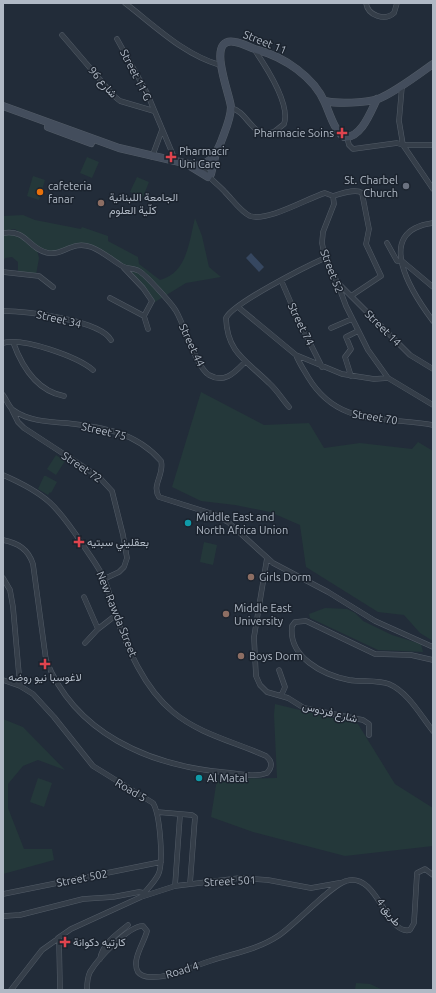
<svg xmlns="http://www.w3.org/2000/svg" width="436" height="993" viewBox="0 0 436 993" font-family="Ubuntu,Vazirmatn,sans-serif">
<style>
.green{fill:#24383a}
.water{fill:#364760}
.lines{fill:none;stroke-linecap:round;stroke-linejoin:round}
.street-casing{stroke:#535c67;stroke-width:5.5}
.secondary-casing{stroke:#535c67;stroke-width:8}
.street{stroke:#353e49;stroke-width:4.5}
.secondary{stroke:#434d5c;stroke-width:7}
.health-dot{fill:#e0444e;stroke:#1b232e;stroke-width:1.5}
.worship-dot{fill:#6b7280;stroke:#1b232e;stroke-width:1.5}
.food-dot{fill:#e8710a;stroke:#1b232e;stroke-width:1.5}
.education-dot{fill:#8d6e63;stroke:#1b232e;stroke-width:1.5}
.culture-dot{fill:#0f9aa8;stroke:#1b232e;stroke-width:1.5}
.labels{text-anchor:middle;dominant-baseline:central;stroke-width:3;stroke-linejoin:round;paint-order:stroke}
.street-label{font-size:11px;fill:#b0b9c5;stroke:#1b232e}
.poi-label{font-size:11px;fill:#b0b9c5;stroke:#1b232e;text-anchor:start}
</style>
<rect width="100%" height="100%" fill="#222c39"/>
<path class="green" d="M87 157 99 162 92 178 80 173Z
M33 176 45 180 39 200 27 196Z
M137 177 149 182 143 197 130 192Z
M23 215 35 220 81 229 82 227 108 236V241L138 257 139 264 160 280C187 273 189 242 195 218L202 236 209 267 221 277 186 283 155 302 124 266 90 247 71 248 56 255 44 251 15 229 3 231V216Z
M15 233 37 250 39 258 36 275 18 273V262L12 257 5 258 3 262V234Z
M201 392 264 425 309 423 324 448 360 443 412 449 418 442 433 451V641L420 633 404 615 378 612 306 567 300 525 270 512 235 505 201 501 172 487Z
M56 455 65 461 56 475 47 469Z
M44 476H46L57 482 51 493 50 492 48 495 38 489Z
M204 542 217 545 213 565 200 562Z
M325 608 347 609 355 613 363 621 392 635 421 644 423 652 378 650 310 618 309 614Z
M275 704 358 724 395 784 433 808V846L345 856 253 832 211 817 217 779 277 778 274 715Z
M3 719 23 727 65 770 38 760 23 766 8 784V808L24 849H52L54 860 3 874Z
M38 778 52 783 44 807 30 802Z
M356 983 370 984 383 990H355Z"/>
<path class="water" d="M251 253 264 267 259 272 246 258Z"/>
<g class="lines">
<g class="street-casing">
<path id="street" d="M125 3C155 26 184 55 220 65
M366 3C368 16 385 21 394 13L397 3
M62 35 114 96 120 101 154 111
M117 39 147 93 176 162
M402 86 399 121 403 145 433 189
M231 108C245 111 249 128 263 134L274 132 284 124C291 104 265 65 254 49
M347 137 349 145 353 149 397 143 403 145H433
M152 157 162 130
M202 165C206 177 217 183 225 192 232 199 241 212 250 216 268 222 308 198 325 193L333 196 334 204 323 232 322 243 325 258 337 282 346 306 368 350 388 378 433 405
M333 196C341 194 355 188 362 193L369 229 366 244 381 276 351 296
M433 223C372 231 412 293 433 321
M3 233C27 229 28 249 48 253 63 256 72 240 91 247 102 251 112 260 122 266 127 269 134 268 139 271 146 275 172 304 176 311 185 326 196 367 209 375 225 384 235 372 245 362
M387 243 397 261H402
M402 261 433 287
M3 272 39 276 53 287
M281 280 297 317 322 367
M338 283 410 355 433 369
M110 298 144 316 152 301 143 288 124 268
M238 307 296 355 342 374 374 379 388 378
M3 311C25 311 100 320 111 340
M144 316 148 329
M331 328 352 319
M13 342C22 367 37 391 64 396
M3 343C23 337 78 357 93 370
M296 355C299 363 304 370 308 377 338 427 383 416 433 425
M351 376 345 357 351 349 346 337 358 331
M3 395C6 399 9 407 13 410 28 421 49 422 66 423 102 427 136 432 161 461 165 474 151 485 159 497L213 514 228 522 273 563 328 592 375 621 433 647
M289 407C282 399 277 390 269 383 247 361 227 353 226 318 233 303 307 266 325 258
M12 410 18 422 24 428 99 477 112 491 123 535 127 558 124 567 119 572 104 579
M3 475C47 494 57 506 83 545 90 556 99 567 104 579 109 590 112 602 115 613 127 648 144 688 173 712 199 734 235 742 266 756 272 761 273 766 267 773 254 778 235 773 222 772 148 765 75 733 46 660L33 564C28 549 18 543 3 540
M267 558 254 637 256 676 260 685 267 692 288 698 304 708 363 720 369 724V735
M3 578 10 590 13 607 20 686
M84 597 98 629
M85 643 98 629 116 615
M433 660 411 655 375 654 306 621 295 622 292 626C288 657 323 675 349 680 361 682 378 680 389 684 408 692 421 716 433 731
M279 670 285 687 281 696
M3 680 20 686 33 694 54 717 93 766 153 803C160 814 164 864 158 875 154 883 146 890 141 897
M157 812 192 815 195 817 190 884
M175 886 180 815
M3 894 161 862
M3 916 20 915 83 899 113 897 139 892 144 893
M58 938 71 929 141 897 175 886 240 878 268 880 311 888 339 883
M100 959C103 943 116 935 128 925
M11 990 42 950 59 938 60 990
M87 990C87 984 87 978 90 972 97 960 129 925 143 926L147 931C144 943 131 960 138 972 141 976 146 977 151 977 171 978 191 967 210 961 233 953 257 950 278 936 295 925 331 885 346 881 378 871 386 936 410 930L414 923 417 873 425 869 433 875"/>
</g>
<g class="secondary-casing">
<path id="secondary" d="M325 101C338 104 365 103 378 99 394 93 419 74 433 64
M3 106 119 148 197 166C211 163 216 154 221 142 225 131 231 118 231 107 230 94 205 36 235 42 243 43 250 48 258 50 284 57 314 77 325 103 330 114 334 130 344 137 361 139 371 111 377 99
M48 127 91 143
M190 166 208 177
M211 174 216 153"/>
</g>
<use href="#street" class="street"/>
<use href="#secondary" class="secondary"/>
</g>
<g class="health-dot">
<path d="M340 127h4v4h4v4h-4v4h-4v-4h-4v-4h4z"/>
<path d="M169 151h4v4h4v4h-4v4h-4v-4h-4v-4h4z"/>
<path d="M77 536h4v4h4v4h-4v4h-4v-4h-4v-4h4z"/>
<path d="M43 658h4v4h4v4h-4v4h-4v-4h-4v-4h4z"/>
<path d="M63 936h4v4h4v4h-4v4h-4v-4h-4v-4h4z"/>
</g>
<circle class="worship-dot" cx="406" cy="186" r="4"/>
<circle class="food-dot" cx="40" cy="192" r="4"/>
<g class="education-dot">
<circle cx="101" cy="203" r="4"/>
<circle cx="251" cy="577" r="4"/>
<circle cx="226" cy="614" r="4"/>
<circle cx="241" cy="656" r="4"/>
</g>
<g class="culture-dot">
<circle cx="188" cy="523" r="4"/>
<circle cx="199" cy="778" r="4"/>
</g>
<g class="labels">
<g class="street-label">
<text transform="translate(265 42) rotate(22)">Street 11</text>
<text transform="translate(136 75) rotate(63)">Street 11-G</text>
<text transform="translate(103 82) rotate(49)">شارع 96</text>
<text transform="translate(332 271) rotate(69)">Street 52</text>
<text transform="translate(59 319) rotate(13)">Street 34</text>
<text transform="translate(301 324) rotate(64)">Street 74</text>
<text transform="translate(383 328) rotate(45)">Street 14</text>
<text transform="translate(192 345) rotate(65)">Street 44</text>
<text transform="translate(375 417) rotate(9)">Street 70</text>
<text transform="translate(104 431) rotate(13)">Street 75</text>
<text transform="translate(82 467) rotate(34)">Street 72</text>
<text transform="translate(117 614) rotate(68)">New Rawda Street</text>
<text transform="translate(330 712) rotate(14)">شارع فردوس</text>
<text transform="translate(131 790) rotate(31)">Road 5</text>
<text transform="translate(82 878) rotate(-11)">Street 502</text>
<text transform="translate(230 881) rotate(-3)">Street 501</text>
<text transform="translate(389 912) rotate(52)">طريق 4</text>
<text transform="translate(182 970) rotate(-17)">Road 4</text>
</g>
<g class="poi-label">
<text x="334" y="133" text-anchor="end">Pharmacie Soins</text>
<text x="179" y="151">Pharmacir<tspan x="179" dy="13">Uni Care</tspan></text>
<text x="398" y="180" text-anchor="end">St. Charbel<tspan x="398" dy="13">Church</tspan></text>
<text x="48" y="186">cafeteria<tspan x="48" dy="13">fanar</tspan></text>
<text x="109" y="197">الجامعة اللبنانية<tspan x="109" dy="13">كلّية العلوم</tspan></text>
<text x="196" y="517">Middle East and<tspan x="196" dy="13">North Africa Union</tspan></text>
<text x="87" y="542">بعقليني سبتيه</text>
<text x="259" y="577">Girls Dorm</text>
<text x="234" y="608">Middle East<tspan x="234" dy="13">University</tspan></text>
<text x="249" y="656">Boys Dorm</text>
<text x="45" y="677" text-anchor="middle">لاغوسبا نيو روضه</text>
<text x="207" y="778">Al Matal</text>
<text x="73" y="942">كارتيه دكوانة</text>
</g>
</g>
<rect width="436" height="993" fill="none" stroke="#b0b9c5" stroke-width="8"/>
</svg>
